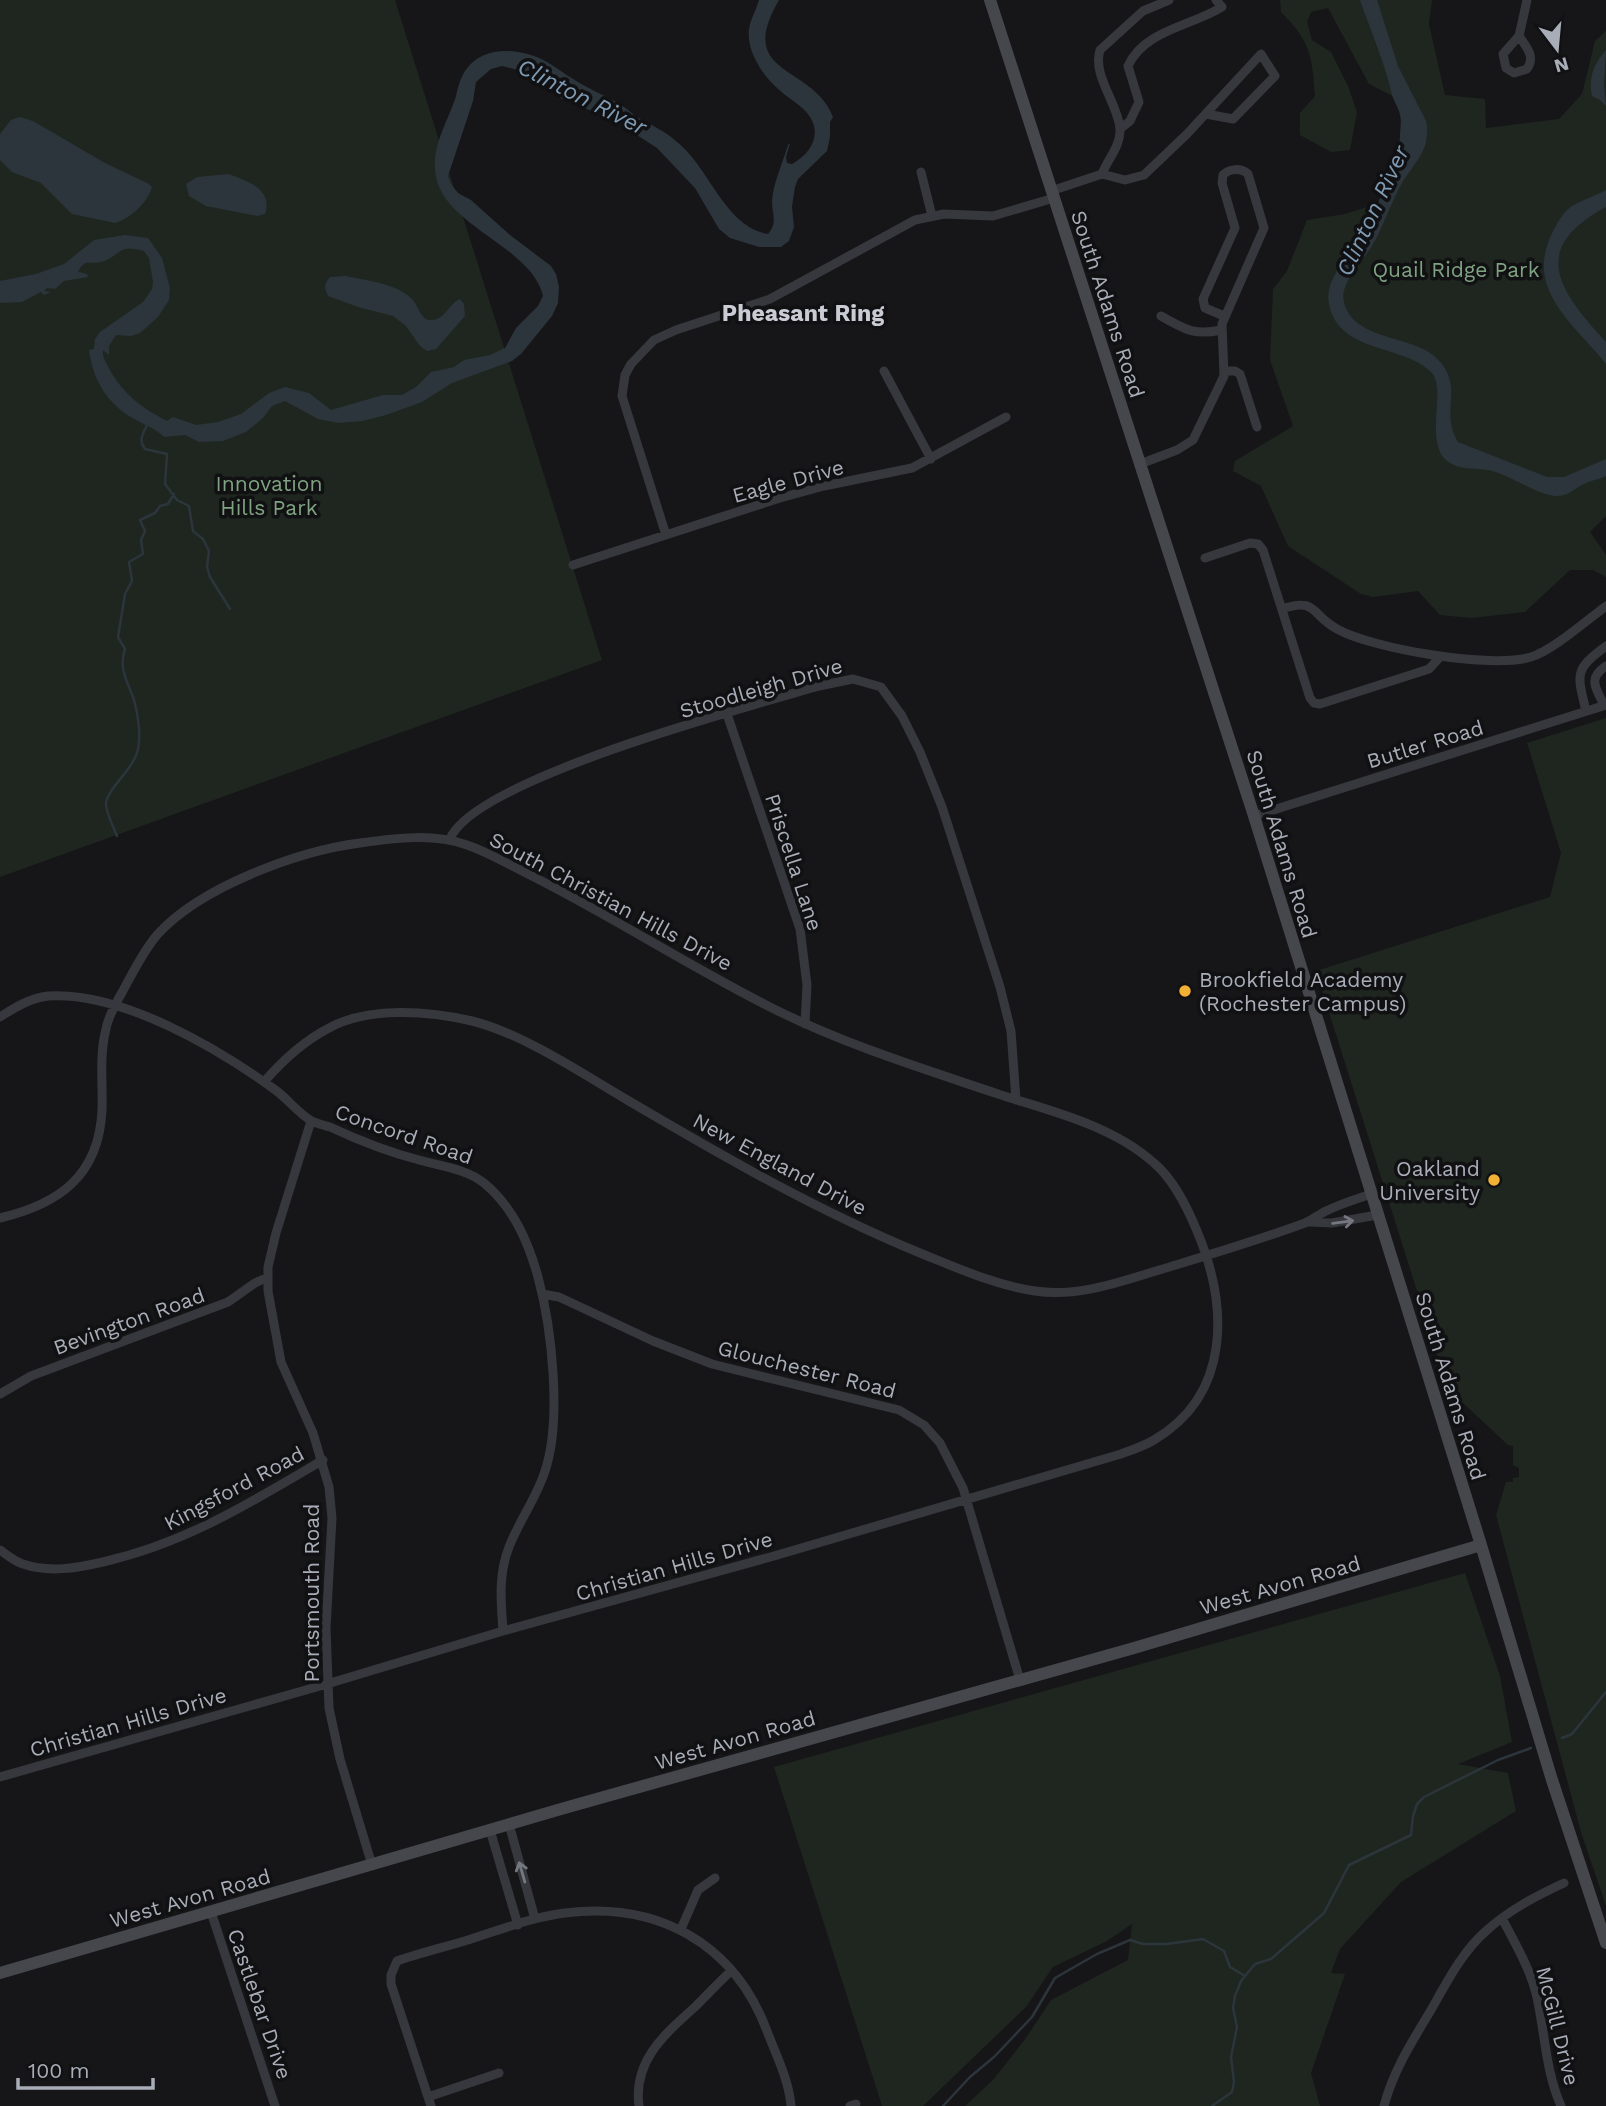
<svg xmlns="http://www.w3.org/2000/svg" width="1606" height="2106" viewBox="0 0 1606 2106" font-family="'Work Sans',sans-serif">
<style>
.green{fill:#1e261f}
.water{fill:#2c353c}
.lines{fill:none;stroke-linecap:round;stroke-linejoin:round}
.stream{stroke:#2c353c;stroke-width:2.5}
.street{stroke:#37383d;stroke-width:9}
.secondary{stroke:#45474d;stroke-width:12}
.oneway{stroke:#757881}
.poi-dot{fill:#f2b134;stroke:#111113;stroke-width:2.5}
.labels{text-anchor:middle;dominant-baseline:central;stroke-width:7;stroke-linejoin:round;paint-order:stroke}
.park-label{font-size:21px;fill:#7fa381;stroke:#111113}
.street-label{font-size:21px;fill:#a8adb8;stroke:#111113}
.poi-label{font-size:21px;fill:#a8adb8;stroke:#111113;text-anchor:start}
.water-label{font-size:23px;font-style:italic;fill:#7f9bb3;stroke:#111113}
.neighbourhood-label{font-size:23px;font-weight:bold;fill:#c9ccd4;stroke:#111113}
</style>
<rect width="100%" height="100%" fill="#161618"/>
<path class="green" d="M0 0H395L602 660 0 877Z
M1280 0H1432L1429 24 1445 95 1485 99 1486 128 1559 119 1582 94 1595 41 1606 31V516L1590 532 1606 555V577L1593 570H1570L1525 612 1471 618 1440 615 1418 591 1373 597 1361 594 1288 546 1261 486 1233 471 1235 461 1293 426 1270 360 1273 289 1287 271 1307 220 1345 214 1367 207 1371 223 1347 246 1350 259 1364 256 1414 107 1369 84 1328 8 1311 12 1307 22 1312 40 1331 52 1348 86 1357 112 1350 150 1331 152 1300 135V113L1315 96C1312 56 1311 42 1281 12Z
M1606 718V1906L1581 1832 1496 1515 1506 1482H1513V1478L1519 1477V1468L1513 1465V1446L1508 1445 1448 1389 1316 971 1550 897 1561 853 1527 743Z
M1465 1573 1500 1676 1512 1742 1458 1764 1508 1773 1516 1811 1401 1882 1340 1949 1331 1973 1345 1974 1311 2073 1320 2106H965L993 2080 1026 2038 1051 2000 1128 1960 1132 1924 1107 1941 1053 1967 1026 2007 923 2106H882L774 1767Z"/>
<path class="water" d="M759 0H779C734 77 813 64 833 117L830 122V137L827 151 798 179 795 187 792 207 794 227 789 241 781 247H759L730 238 719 229 695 188 657 148 612 119 562 99 529 73 502 66 491 69 476 82 473 101 448 176 451 184 458 193 471 200 510 235 551 266 556 274 559 287 558 303 552 316 521 354 512 361 452 383 422 402 386 415 363 421 338 423 318 419 285 401 272 406 263 418 246 432 223 441 199 442 185 435 164 437C156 429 147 426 136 420 108 405 93 381 89 350L94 349 95 339 100 332 143 302 152 289 153 282 149 258 144 251C118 243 121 256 101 262 91 265 85 257 78 272L87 274 88 277 64 281 55 289 47 288 44 291 51 292 44 295 41 292 22 302 0 303V281L36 274 64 264 94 240 125 235 148 238 162 258 170 288 169 300 158 317 140 333 131 336 116 335 109 346V355L103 350C102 358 106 362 110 370 123 394 142 408 167 421L173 417 196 425 218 422 241 414 269 393 285 387 309 393 331 410 383 395H402L416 387 431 372 454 367 464 360 490 355 505 348 516 328 538 306 543 296C532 247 446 227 436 177 430 147 448 122 456 96 458 87 460 79 465 71 483 44 522 48 547 62 560 70 573 80 587 87 599 94 613 99 624 107 629 110 632 114 637 117 651 125 665 131 677 142 709 167 725 227 768 234 778 222 772 214 772 201 773 184 783 162 788 145L790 143 786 157 787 163 792 164C815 151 825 127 801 107 793 100 784 95 776 87 766 78 757 65 752 52 744 27 752 22 759 0Z
M1360 0H1377L1398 66 1426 121C1428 128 1427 135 1426 142 1423 156 1409 171 1402 183 1390 204 1384 226 1372 246 1363 261 1339 284 1344 302 1353 340 1408 335 1433 355 1468 385 1438 409 1458 442L1547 477H1564L1606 459V476C1600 479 1593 480 1586 483 1576 487 1569 496 1558 496 1540 497 1509 474 1488 470 1477 468 1463 470 1452 464 1446 461 1441 456 1439 449 1430 426 1445 386 1431 372 1403 344 1339 354 1329 304 1324 280 1348 257 1359 238 1374 214 1399 163 1400 136 1400 129 1402 121 1400 115 1399 108 1394 102 1392 95 1385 63 1371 32 1360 0Z
M1606 50 1604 84 1606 106 1600 100 1592 96C1588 77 1594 64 1606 50Z
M20 117 33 121 105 163 149 184 152 187C148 202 130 219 115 223L72 214 41 183 12 172 0 160V134L11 120Z
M229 174C249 182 273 189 265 214L257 216 206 206 189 196 186 184 197 177Z
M1606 190V207C1528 249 1559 291 1606 342V364C1577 327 1526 292 1550 238 1554 229 1560 217 1567 210 1577 201 1594 197 1606 190Z
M346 276C367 281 397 283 413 300 418 306 421 320 430 320 445 321 449 303 460 299L464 304 465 316 436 349 427 351 420 346 406 326 393 316 358 307 328 296C324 287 324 284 330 277Z"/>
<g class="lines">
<path class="stream" d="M147 425C143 434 138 440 145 449L167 454 165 484 177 500 189 506 193 531 203 539 209 551 207 567 210 577 230 609
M117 836C113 826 107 815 106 805 105 790 134 770 138 749 141 735 138 714 134 700 128 682 118 669 125 649L118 637 125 594 132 581 129 562 143 554 141 540 145 531 140 520 155 513 160 506 168 504 174 494
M1562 1738 1572 1734 1606 1692
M943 2106 970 2077 994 2057 1032 2017 1055 1978 1097 1954 1130 1940 1143 1944H1167L1203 1939 1224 1951 1230 1967 1245 1976
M1212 2106 1232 2092 1234 2082 1231 2057 1237 2027 1233 2008 1235 1996 1241 1981 1255 1964 1271 1959 1324 1913 1349 1865 1411 1835 1413 1816 1417 1804 1424 1797 1498 1760 1531 1748"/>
<path class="street" d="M1519 36C1526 47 1536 56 1527 69L1514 73 1506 68 1503 54 1519 36 1527 0
M1120 129 1130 121 1139 102 1128 66C1144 30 1192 26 1222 7L1216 0
M921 172 932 216
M1102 174C1107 160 1121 146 1120 129 1118 103 1092 76 1100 50L1143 11 1169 0
M1051 191 1102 174 1125 180 1144 175 1187 134 1261 54 1275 76 1233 119 1206 114
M1161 316C1185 329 1193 336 1221 330
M884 371 931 459
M1225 371H1235L1240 374 1257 427
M1140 464 1177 450 1193 440 1224 376 1222 324 1264 228 1248 174C1241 168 1230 168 1223 175L1222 183 1235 228 1203 299 1205 308 1224 316
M666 535 622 396 625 375 631 364 654 340 676 330 770 299 915 220 944 214 993 216 1054 198
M1205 558 1250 543 1258 544 1263 550 1310 698 1314 703 1320 704 1429 669 1440 657
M573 565 780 498 824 486 912 468 1006 417
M1282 609C1317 597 1311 615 1337 629 1373 649 1492 669 1531 657 1552 651 1587 620 1606 606
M1604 705C1596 688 1587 679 1606 666
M1586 711C1577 673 1574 670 1606 646
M727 714 800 929 807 985 805 1024
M1254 816 1606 705
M450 839C474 779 751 706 819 686L853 679 881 687 902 716 920 752 942 807 1000 987 1011 1031 1016 1100
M0 1017C14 1008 30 998 48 996 121 991 217 1048 274 1089 287 1098 297 1112 310 1120 316 1124 324 1125 330 1127 360 1141 388 1152 419 1160 440 1166 467 1169 484 1183 513 1207 528 1241 538 1277 552 1329 562 1420 545 1471 537 1497 519 1521 509 1547 498 1575 501 1602 503 1631
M264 1082C282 1061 304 1041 329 1028 369 1006 429 1011 472 1021 524 1034 583 1074 629 1101 724 1157 818 1211 920 1253 957 1268 995 1285 1035 1291 1080 1298 1124 1280 1166 1268 1212 1254 1259 1240 1305 1223 1312 1220 1318 1215 1326 1211 1340 1204 1356 1199 1371 1194
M311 1121 276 1233 268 1267V1291L281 1362 313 1433 329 1487 332 1518 326 1628 329 1708 340 1759 372 1865
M0 1218C59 1204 99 1176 102 1110 103 1083 99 1056 106 1029 108 1017 114 1007 120 996 132 975 141 954 157 935 200 887 298 851 360 843 395 838 434 833 467 845 490 853 511 866 532 876 613 917 689 966 770 1007 843 1044 921 1068 998 1094 1050 1111 1112 1125 1154 1163 1174 1180 1187 1207 1197 1231 1228 1305 1232 1394 1154 1440 1144 1446 1132 1450 1121 1454L774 1556 503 1631 327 1684 0 1777
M1310 1222 1332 1223 1377 1215
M542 1294 559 1297 653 1341 712 1364 899 1410 924 1425 940 1443 963 1488 1020 1680
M0 1394 31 1376 228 1302 255 1283 268 1277
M0 1550C7 1555 15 1562 23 1564 49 1573 77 1568 103 1562 186 1543 250 1503 323 1460
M509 1824 535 1919
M490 1830 518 1925
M211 1912 275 2106
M1502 1918C1514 1942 1529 1966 1536 1993 1545 2031 1545 2070 1561 2106
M681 1929 698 1890 715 1878
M428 2097 499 2073
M431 2106 391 1984V1975L397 1961C420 1953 445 1947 468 1940 500 1930 532 1917 565 1913 657 1901 734 1943 767 2031 776 2055 789 2080 791 2106
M639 2106C633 2060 665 2034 696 2006 708 1994 719 1982 731 1971
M850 2106 856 2104
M1384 2106C1393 2071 1413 2040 1431 2010 1447 1982 1462 1952 1486 1931 1509 1910 1536 1896 1564 1883"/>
<path class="secondary" d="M990 0 1254 816 1481 1545 1552 1780 1606 1943
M0 1973 561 1809 1134 1648 1481 1545"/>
</g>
<defs><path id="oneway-shaft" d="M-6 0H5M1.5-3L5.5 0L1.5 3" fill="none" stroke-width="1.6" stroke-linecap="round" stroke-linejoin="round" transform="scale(1.75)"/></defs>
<g class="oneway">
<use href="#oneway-shaft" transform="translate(1343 1222) rotate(-7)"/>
<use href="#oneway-shaft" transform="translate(522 1872) rotate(-106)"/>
</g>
<g class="poi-dot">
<circle cx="1185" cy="991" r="7"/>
<circle cx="1494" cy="1180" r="7"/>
</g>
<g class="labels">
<g class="park-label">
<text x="1456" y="269">Quail Ridge Park</text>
<text x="269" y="483">Innovation<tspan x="269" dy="24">Hills Park</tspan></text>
</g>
<g class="street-label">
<text transform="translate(1108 304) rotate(72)">South Adams Road</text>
<text transform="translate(788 481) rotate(-15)">Eagle Drive</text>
<text transform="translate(761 688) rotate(-16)">Stoodleigh Drive</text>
<text transform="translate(1425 744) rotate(-17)">Butler Road</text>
<text transform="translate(1282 844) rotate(73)">South Adams Road</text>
<text transform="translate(794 862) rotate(72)">Priscella Lane</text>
<text transform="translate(611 901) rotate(28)">South Christian Hills Drive</text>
<text transform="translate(404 1134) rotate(19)">Concord Road</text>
<text transform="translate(780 1164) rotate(28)">New England Drive</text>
<text transform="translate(129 1321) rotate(-20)">Bevington Road</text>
<text transform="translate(807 1369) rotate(14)">Glouchester Road</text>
<text transform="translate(1451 1386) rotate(73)">South Adams Road</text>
<text transform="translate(234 1488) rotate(-28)">Kingsford Road</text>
<text transform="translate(674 1566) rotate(-16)">Christian Hills Drive</text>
<text transform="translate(1280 1585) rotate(-16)">West Avon Road</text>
<text transform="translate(311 1593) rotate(-90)">Portsmouth Road</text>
<text transform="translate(128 1722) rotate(-16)">Christian Hills Drive</text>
<text transform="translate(735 1740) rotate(-16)">West Avon Road</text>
<text transform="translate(190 1898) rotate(-16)">West Avon Road</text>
<text transform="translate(260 2004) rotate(71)">Castlebar Drive</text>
<text transform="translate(1558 2026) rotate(76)">McGill Drive</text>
</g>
<g class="poi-label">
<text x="1199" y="979">Brookfield Academy<tspan x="1199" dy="24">(Rochester Campus)</tspan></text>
<text x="1480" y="1168" text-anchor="end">Oakland<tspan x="1480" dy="24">University</tspan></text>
</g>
<g class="water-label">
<text transform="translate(582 97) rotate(27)">Clinton River</text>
<text transform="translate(1373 211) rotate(-65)">Clinton River</text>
</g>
<g class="neighbourhood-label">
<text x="803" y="313">Pheasant Ring</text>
</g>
</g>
<g transform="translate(1557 49) rotate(164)" stroke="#111113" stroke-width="5" paint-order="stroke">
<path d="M0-5L12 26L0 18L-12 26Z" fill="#a8adb8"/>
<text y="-10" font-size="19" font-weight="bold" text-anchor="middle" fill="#a8adb8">N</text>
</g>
<path d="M18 2078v10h135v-10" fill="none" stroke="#a8adb8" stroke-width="3.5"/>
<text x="28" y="2078" font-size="21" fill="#a8adb8" stroke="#111113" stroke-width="5" paint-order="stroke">100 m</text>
</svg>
